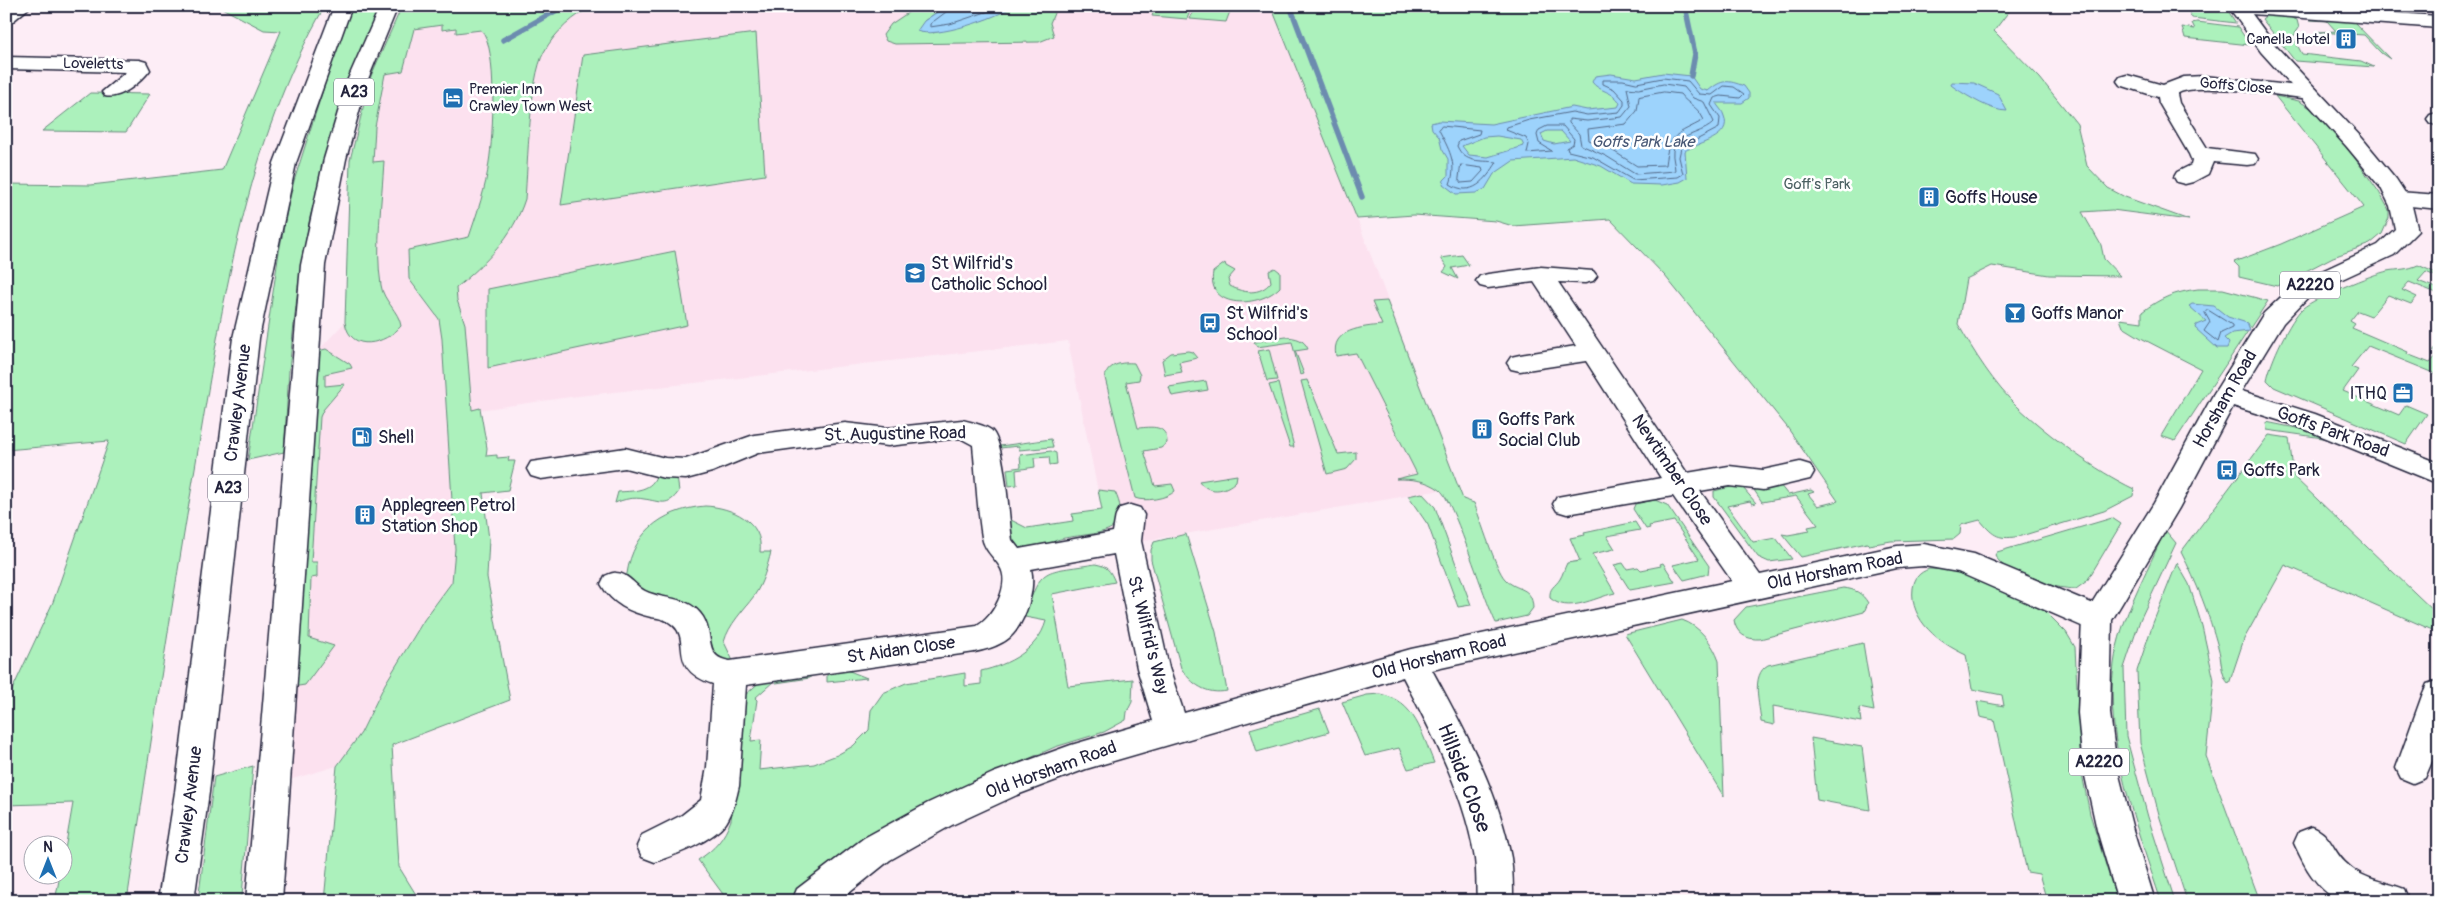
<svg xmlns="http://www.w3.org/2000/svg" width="2445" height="907" viewBox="0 0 2445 907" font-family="Pangolin,sans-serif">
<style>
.built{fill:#fce1ef}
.green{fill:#acf1bc;stroke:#678a7c}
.water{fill:#9dd3fc;stroke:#6c8caf;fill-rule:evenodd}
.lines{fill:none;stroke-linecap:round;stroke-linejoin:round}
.shore{stroke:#536988;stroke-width:1}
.stream{stroke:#6c8caf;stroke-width:5.5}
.minor-casing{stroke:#22223b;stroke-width:3}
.primary-casing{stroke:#22223b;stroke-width:3}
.minor{fill:#fff;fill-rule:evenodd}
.primary{fill:#fff;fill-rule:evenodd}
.labels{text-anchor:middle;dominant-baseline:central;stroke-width:5;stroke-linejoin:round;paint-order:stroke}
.far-poi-label{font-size:15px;fill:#22223b;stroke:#fff;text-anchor:end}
.far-street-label{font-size:15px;fill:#22223b;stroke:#fff}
.far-park-label{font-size:15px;fill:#4b6062;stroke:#fff}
.shield{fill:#fff;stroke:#646476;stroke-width:1}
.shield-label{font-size:16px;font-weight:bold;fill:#22223b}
.far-water-label{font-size:16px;font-style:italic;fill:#475775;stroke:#fff}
.poi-label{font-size:18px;fill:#22223b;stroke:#fff;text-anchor:start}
.street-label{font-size:18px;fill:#22223b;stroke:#fff}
.near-street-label{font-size:21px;fill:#22223b;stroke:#fff}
</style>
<rect width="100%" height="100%" fill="#fdedf6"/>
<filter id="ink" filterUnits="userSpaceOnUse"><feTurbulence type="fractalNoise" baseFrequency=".02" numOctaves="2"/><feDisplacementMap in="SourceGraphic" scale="10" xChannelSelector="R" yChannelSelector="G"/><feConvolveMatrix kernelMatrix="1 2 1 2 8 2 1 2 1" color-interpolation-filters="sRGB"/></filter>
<g filter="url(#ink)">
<path class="built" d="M595 6H1272L1357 219 1459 487 1109 547 1068 341 570 397 472 411 465 324 457 300 450 241 408 250 409 279 439 319 442 339 455 549 452 582 424 620 385 684 361 733 337 766 289 780 315 354 345 322 350 160 356 130 375 127 385 74 403 71 414 29 442 25V30L457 28 456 33 481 30 486 34 492 53 520 38Z"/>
<path class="green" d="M218 6H325C245 144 222 308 196 462 171 608 149 754 127 901H55L60 875 62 874 63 861 73 803 6 805V703L53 602 109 441 6 450V184L91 185 222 170 281 31 264 30Z
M354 6H379L353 70 310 217 298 287 289 370 284 452 248 460 279 252 288 206 294 181 343 27Z
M402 6H594C575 14 554 33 544 52 529 79 528 164 525 199 513 237 486 263 456 288L457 300 465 324 472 410 480 408 487 448 486 456 497 455V458L509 457 508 461H515L508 490 483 493 489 539 487 577 510 700 392 745 399 867 420 901H324L337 766 361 733 385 684 424 620 452 582 455 549 442 339 439 319 409 279 408 250 469 237C477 213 486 188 489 162 493 139 498 44 481 30L456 33V28L442 30V25L414 29 403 71 385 74 375 127 373 162 384 161C382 199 375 248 381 285 383 301 399 311 401 326 386 344 350 354 345 322L350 160 371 76Z
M918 6H946L924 21 933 33 986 19 1013 6H1057L1050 23 1054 36 1039 42 895 44 886 41 883 35 891 24Z
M1156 6H1192L1187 19 1152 16Z
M1195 6H1232L1226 22 1190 19Z
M1271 6H2013L1994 31 2040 78 2077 124 2087 166 2108 188 2125 197 2189 220 2112 210 2082 212 2101 245 2104 259 2120 276 2049 275 1992 266 1966 279 1958 324C1973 351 1995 386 2018 407 2049 436 2096 471 2134 489L2133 496 2104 511 2021 536C1999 540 1994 537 1980 520L1961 525 1960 534 1954 539 1891 541 1869 545 1867 543 1801 557 1782 534 1788 535 1810 531 1808 527 1818 525 1796 496 1762 502 1754 490 1780 485 1788 495 1811 490 1814 492 1808 494 1818 506 1838 501 1787 427 1665 276 1610 219 1513 226 1496 221 1414 215 1357 219Z
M2186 7 2228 11 2236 23 2192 18Z
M2267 15H2284L2297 20 2299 28 2293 37 2302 54 2361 61 2374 67 2295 61 2262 19Z
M2308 17 2352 20 2390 59 2381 53 2364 35 2318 32 2336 31 2327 21 2310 20Z
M2197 22 2238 27 2250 45 2185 38 2182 27 2195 29 2192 23Z
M756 33 765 175 561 205 583 55Z
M90 93 150 94 126 132 42 131Z
M2275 96 2299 101 2312 109 2325 121 2354 157 2379 192 2389 210V218L2382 234 2370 244 2333 257 2277 286 2239 277V267L2234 262 2281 244 2364 207Z
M675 251 687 325 488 368V289Z
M1462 255 1469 265 1452 268 1458 279 1443 272 1447 267 1441 258Z
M1225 263 1226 266 1235 271 1228 279 1230 286C1243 293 1260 296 1271 282L1269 271 1275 268 1280 272V287C1260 308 1206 310 1213 272Z
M2418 265 2436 273 2435 276 2426 272 2418 281 2439 289V294L2409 282 2402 290 2417 297 2411 304 2388 295 2371 316 2358 311 2350 321 2355 324 2352 328 2408 352 2407 354 2430 363 2438 354 2433 351 2439 343V358L2437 362 2439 363V375L2368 346 2351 367 2358 370 2343 391 2399 415 2406 405 2427 414 2406 444 2274 387 2267 380C2270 363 2290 319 2303 308 2315 298 2372 274 2388 271 2399 269 2407 270 2418 265Z
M2198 289H2223L2268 301 2175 441 2161 436 2201 369 2141 338 2123 327 2120 319 2142 322V312C2160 298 2175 292 2198 289Z
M1387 301 1463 499 1474 503C1480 518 1496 570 1505 579 1517 592 1532 585 1533 608L1527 616 1496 623C1484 599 1454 501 1440 490 1427 480 1412 479 1396 479L1417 474 1356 353 1336 356C1330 329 1363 327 1382 325L1372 302Z
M1286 337C1296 338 1304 339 1308 349L1295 351 1304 374 1300 375 1292 342 1257 347 1254 342Z
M326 349 350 364 352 368 325 374V386L345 384 323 410 320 417 311 562H317V577L311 578 309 638 334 646 305 685 292 687 318 351Z
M1269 349 1277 380 1267 381 1258 351Z
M1188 351 1192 352 1197 358 1179 362 1182 372 1165 375 1162 360 1171 353Z
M1134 363 1140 375 1139 380 1126 382 1138 428C1152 427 1167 424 1167 443L1161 448 1144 451 1155 486 1172 484 1175 491C1167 499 1144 502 1135 498L1105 378C1107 364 1122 362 1134 363Z
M1307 380 1338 454 1356 452V459L1347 469 1327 474 1301 381Z
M1206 381 1208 390 1172 396 1169 387Z
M1278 383 1294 447H1290L1269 385Z
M2266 422 2306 430 2337 440 2267 430Z
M2269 435 2289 438 2294 477 2439 616V633L2285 565 2244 639 2229 684C2220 675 2222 659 2218 647 2209 614 2197 583 2181 552Z
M1051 439 1053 447 1019 450V446L1000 448V446Z
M1051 451 1056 453 1057 464 1050 465 1049 457 1034 458 1035 467 1016 470 1017 485 1009 486 1007 469 1021 467 1020 455Z
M1237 475 1236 481C1225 492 1208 494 1199 481Z
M656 476 677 477 679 491C668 508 660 501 644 499 634 497 624 499 615 503L618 492C631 491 651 492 656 476Z
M1734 486 1743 488 1756 503 1752 504 1750 501 1727 506 1753 542 1776 538 1792 559 1769 562 1758 557 1714 497V491Z
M1098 490 1115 492C1138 541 1084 531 1057 540 1053 541 1050 545 1047 546 1041 548 1030 550 1024 549 1017 549 1012 543 1008 538L1009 519 1027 528 1073 521 1072 514 1102 510Z
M1422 493 1435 507 1471 605 1458 607 1428 525 1408 496Z
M1655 500 1667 505 1709 566 1708 574 1684 580 1673 565 1699 559 1674 521 1649 526 1650 528 1646 529 1633 509 1635 504Z
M705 506C731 507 764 521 760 552H771C767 567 763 583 754 596 743 611 729 624 724 642L734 663H724L653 599 626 583C629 535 660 510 705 506Z
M2112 518 2121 524 2087 581 2076 589C2053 588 2006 578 1995 555L1997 552Z
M1635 522 1640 530 1607 536 1615 549 1592 554 1615 593C1593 598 1568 614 1550 598 1549 587 1555 587 1560 579 1563 574 1564 569 1567 563L1580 561 1570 538 1585 535 1584 533Z
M2165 530 2176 543 2140 620 2124 668 2126 736 2148 817 2175 901H2161C2137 828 2104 742 2114 664 2120 617 2147 573 2165 530Z
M1186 534 1216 632 1227 691C1207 695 1192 685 1181 668L1151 560V550L1154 542Z
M1623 563 1627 569 1638 567 1641 570 1661 566 1660 564 1663 563 1675 582 1630 590 1614 565Z
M2177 563 2189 584 2202 626 2214 680 2206 756 2260 901H2187L2160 818 2140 743 2137 671 2153 623Z
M1095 564C1107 566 1110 570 1115 582L1052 594 1068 686 1133 679 1132 702 1127 712 1126 720 1104 732 1055 747 954 792 789 901H728L698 860C715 849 724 839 731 820L744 696 762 680 842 668 867 678 827 682V673L810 676V678L776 683 774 681 755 698 757 700 751 741 761 740 759 770 814 764 837 755 853 746 869 730 871 710 883 693 906 683 965 673V686L981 684V671C1008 665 1038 650 1046 621L1025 617C1041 564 1044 573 1095 564Z
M1929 569 1949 570 1974 578 2042 608 2066 632 2075 647 2081 769 2090 814 2117 901H2047L2039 874 2027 872 1994 720 1980 717 1977 701 2004 706 2002 695 1972 689 1966 655C1940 643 1909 621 1913 588 1915 577 1919 573 1929 569Z
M1843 588C1855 589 1862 593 1868 603L1864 612 1760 639C1747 640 1736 634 1734 620L1746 607Z
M1682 620C1700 626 1713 644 1719 661L1724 797 1625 634Z
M1863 643 1874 711 1859 708 1861 722 1773 706 1774 725 1761 722C1760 705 1750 675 1768 665Z
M1380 694C1415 701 1422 734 1434 763L1408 769 1399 748 1365 756 1342 702 1367 695Z
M1320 709 1329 732 1257 752 1250 729Z
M1811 738 1862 747 1870 810 1817 800Z
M253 766 242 896 225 901H198L214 777Z"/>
<path class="water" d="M946 6H1013C998 18 934 39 917 31L924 21Z
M1663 73 1691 76 1700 89 1708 91C1722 79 1728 80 1744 86L1749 93V98L1742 103H1716C1718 107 1723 111 1724 116 1733 138 1697 143 1685 151L1687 178 1680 182 1662 185 1631 184 1601 166 1573 157 1513 161 1494 174 1485 189 1476 193 1456 194 1443 184 1444 180 1448 176V159L1442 149 1439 137 1432 129 1431 123 1439 121 1491 124 1572 107 1587 110 1618 107 1620 103C1614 91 1599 92 1592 82L1595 76 1611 74 1636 78ZM1547 131H1561L1570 141 1554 144 1544 141 1541 134ZM1497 136 1521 140 1524 146 1488 157 1469 155 1462 146 1484 137Z
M1952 82 1974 83 1998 94 2007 111C1991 111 1969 97 1955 88L1951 85Z
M2192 304 2214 306 2228 317 2247 323 2250 331 2232 333 2224 338 2229 343 2227 348H2217L2195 328 2196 325 2206 321 2189 306Z"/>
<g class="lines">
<path class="shore" d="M948 6 946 12 930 24V27L950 24 1004 6
M1663 78 1688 81 1699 94 1712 95 1724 86 1734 87 1744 94 1740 98 1721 96 1714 98 1711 105 1720 118 1719 128 1681 148 1679 157 1683 174 1678 177 1633 180 1593 157 1568 151 1567 148 1573 144 1574 139 1563 126H1547L1539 130 1537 135 1539 143 1552 151 1527 153 1529 144 1526 138 1506 130 1507 127 1529 120 1572 112 1587 115 1619 112 1624 105V100L1614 89 1603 84V80H1623L1636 83Z
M1664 84 1684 87 1693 98 1704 102 1714 122C1704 134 1676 134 1673 151 1672 158 1675 164 1675 171L1635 174 1606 156 1581 145 1579 134 1569 123V119L1587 121 1622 117 1631 106 1627 88 1638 89Z
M1664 92 1680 94C1690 107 1696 104 1704 120 1677 135 1669 132 1665 165L1637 166 1610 149 1589 140 1588 129 1626 124 1637 111 1639 97Z
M1442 126 1480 130 1479 134 1459 141 1457 146C1465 164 1480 160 1497 162 1486 180 1472 198 1450 184 1458 163 1448 148 1439 130Z
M1461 165 1482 168 1483 171 1473 182 1461 183 1459 180Z
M2208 310 2232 325V328L2221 333 2218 342 2204 331 2210 322 2205 313Z"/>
<path class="stream" d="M1290 6 1362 197
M1685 6 1695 54 1691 76
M503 40 564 6"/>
<g class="minor-casing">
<path id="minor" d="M10 6H31L12 22 6 23V9Z
M2230 6H2291L2439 16V28L2238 13 2232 12Z
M6 57 139 60 146 62 150 70C141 82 120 100 105 96L102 92 126 72 6 69Z
M2127 75 2163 85 2184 77 2204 76 2309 87 2316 89 2319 93 2316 97 2309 99C2284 96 2194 81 2177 94L2179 103 2207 148 2255 154 2258 159 2255 164 2247 165 2213 162 2208 174 2193 182 2185 184 2177 182 2174 177 2177 172 2191 165 2192 161 2189 154 2159 103 2158 97 2120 85 2117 81 2120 77Z
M2437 113H2439V126L2430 123 2427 119 2430 115Z
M2399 192 2439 195V209L2391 204 2388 199 2391 194Z
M1541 267 1593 271 1597 276 1593 281 1585 283 1558 282 1687 473 1729 466 1763 470 1800 462 1810 465 1814 472 1810 479 1763 490 1729 486 1700 491 1760 575 1897 546 1924 544 1974 554 2108 610 2112 619 2108 628 2097 631 2086 628 1958 572 1924 566 1897 568 1432 670C1464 729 1499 792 1511 858 1513 872 1513 887 1513 901H1477C1476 887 1477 873 1475 859 1465 794 1432 734 1403 677L1086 769 1017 795 952 825 890 860 839 901H792L797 889 864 838 928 803 993 773 1071 745 1153 721 1137 668 1114 554 1031 569C1036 590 1025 624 1009 638 998 647 981 651 968 653L746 685 739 786C736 799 733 812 726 823 711 842 677 854 655 862L642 857 637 846 642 835 682 815 701 800 707 767 713 684C666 668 692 641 673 625 666 619 659 618 651 617 630 612 612 604 601 584L605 576C608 575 613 572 616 573 628 573 635 586 645 591 665 601 689 595 703 617 715 637 703 657 730 661L977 626C993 618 1011 584 1000 567 994 557 984 550 982 537 977 507 976 476 973 445L960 438 888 446 845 441 758 453 712 472 686 479 664 478 625 468 541 479 531 476 527 469 531 462 625 448 665 458 686 459 754 435 845 423 888 428 962 420C971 422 984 425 991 430 1005 441 1009 520 1012 540L1019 549 1113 532 1116 515 1120 508 1130 505 1140 508 1144 515 1141 541 1169 668 1184 713 1411 649 1732 581 1673 496 1567 514 1557 511 1553 504 1557 497 1661 478 1586 361 1520 371 1511 369 1507 363 1511 357 1520 355 1576 346 1534 282 1488 288 1480 286 1476 281 1480 276 1488 274Z
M2226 386 2315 414 2439 463V484L2297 426 2217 401 2213 395 2217 389Z
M2439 680V745L2425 778 2413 783 2401 778 2396 768 2423 693 2427 684Z
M2312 827C2333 835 2331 851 2348 865 2364 880 2384 881 2404 889L2409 901H2339C2315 887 2305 867 2294 843L2299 832Z"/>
</g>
<g class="primary-casing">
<path id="primary" d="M334 6H352L296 163 259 338 209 792 194 901H158L175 792 233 338 274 163Z
M380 6H398L368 79 346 159 325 265 282 901H246L301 265 324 159 348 79Z
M2228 6H2246L2274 44 2362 138 2396 179 2411 202 2418 231 2394 255 2312 293 2283 323 2239 395 2179 508 2112 620 2110 713 2117 767 2133 830 2155 901H2118L2097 830 2083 767 2078 713 2082 619 2154 503 2213 395 2264 313 2296 283 2378 245 2395 229 2390 206 2381 188 2347 147 2261 52Z"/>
</g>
<use href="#minor" class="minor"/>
<use href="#primary" class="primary"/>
</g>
</g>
<defs>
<g id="building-square" transform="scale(1.125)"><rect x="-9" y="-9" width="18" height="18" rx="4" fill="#1f6fb2" stroke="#fff"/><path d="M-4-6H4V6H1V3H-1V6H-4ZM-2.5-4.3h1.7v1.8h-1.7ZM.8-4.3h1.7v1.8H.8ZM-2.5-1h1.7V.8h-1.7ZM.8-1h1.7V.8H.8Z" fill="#fff"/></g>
<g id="hotel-square" transform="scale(1.125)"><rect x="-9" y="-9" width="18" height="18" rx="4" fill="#1f6fb2" stroke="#fff"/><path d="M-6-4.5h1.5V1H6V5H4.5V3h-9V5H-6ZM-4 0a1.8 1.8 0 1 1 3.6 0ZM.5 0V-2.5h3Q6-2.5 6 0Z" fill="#fff"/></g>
<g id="school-square" transform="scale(1.125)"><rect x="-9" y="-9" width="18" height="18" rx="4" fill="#1f6fb2" stroke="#fff"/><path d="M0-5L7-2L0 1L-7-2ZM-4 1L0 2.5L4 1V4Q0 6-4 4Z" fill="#fff"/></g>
<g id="bar-square" transform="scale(1.125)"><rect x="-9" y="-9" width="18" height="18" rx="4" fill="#1f6fb2" stroke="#fff"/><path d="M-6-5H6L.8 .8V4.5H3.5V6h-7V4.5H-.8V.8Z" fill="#fff"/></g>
<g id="bus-square" transform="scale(1.125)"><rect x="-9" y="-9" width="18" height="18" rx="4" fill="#1f6fb2" stroke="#fff"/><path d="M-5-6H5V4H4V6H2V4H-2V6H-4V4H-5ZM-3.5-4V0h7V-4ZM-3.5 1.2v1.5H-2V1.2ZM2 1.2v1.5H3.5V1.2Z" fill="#fff"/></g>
<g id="office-square" transform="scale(1.125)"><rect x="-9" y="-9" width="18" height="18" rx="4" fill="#1f6fb2" stroke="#fff"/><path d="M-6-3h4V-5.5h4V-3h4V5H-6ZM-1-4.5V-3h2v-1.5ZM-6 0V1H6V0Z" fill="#fff"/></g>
<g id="fuel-square" transform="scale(1.125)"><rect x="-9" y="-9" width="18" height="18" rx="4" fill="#1f6fb2" stroke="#fff"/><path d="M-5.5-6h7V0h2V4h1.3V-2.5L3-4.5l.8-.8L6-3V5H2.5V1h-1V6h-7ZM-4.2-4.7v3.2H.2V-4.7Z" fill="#fff"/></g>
</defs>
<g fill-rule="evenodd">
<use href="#building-square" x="2346" y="39"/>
<use href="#hotel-square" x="453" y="98"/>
<use href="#building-square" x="1929" y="197"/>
<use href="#school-square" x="915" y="273"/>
<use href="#bar-square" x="2015" y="313"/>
<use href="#bus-square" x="1210" y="323"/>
<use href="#office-square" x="2403" y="393"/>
<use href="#building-square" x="1482" y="429"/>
<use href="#fuel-square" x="362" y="437"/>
<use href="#bus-square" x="2227" y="470"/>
<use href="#building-square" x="365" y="515"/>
</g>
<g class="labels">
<g class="far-poi-label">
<text x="2330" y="39">Canella Hotel</text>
<text x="469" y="89" text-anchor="start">Premier Inn<tspan x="469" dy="17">Crawley Town West</tspan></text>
</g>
<g class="far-street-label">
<text transform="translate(93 64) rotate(1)">Loveletts</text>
<text transform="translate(2236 86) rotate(5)">Goffs Close</text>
</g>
<g class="far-park-label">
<text x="1817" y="184">Goff's Park</text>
</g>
<g class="shield">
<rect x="334" y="78.5" width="40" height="27" rx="4"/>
<rect x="2280" y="271.5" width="60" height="27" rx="4"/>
<rect x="208" y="474.5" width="40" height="27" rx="4"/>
<rect x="2069" y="748.5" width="60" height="27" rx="4"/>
</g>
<g class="shield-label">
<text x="354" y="92">A23</text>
<text x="2310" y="285">A2220</text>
<text x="228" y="488">A23</text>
<text x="2099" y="762">A2220</text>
</g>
<g class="far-water-label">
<text x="1643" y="142">Goffs Park Lake</text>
</g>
<g class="poi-label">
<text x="1945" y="197">Goffs House</text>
<text x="931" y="263">St Wilfrid's<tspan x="931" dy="21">Catholic School</tspan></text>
<text x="1226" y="313">St Wilfrid's<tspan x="1226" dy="21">School</tspan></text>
<text x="2031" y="313">Goffs Manor</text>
<text x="2387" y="393" text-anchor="end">ITHQ</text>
<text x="1498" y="419">Goffs Park<tspan x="1498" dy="21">Social Club</tspan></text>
<text x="378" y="437">Shell</text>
<text x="2243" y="470">Goffs Park</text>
<text x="381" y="505">Applegreen Petrol<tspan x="381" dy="21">Station Shop</tspan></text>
</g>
<g class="street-label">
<text transform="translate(2225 399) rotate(-60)">Horsham Road</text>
<text transform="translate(238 403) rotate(-83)">Crawley Avenue</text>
<text transform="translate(2333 432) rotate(20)">Goffs Park Road</text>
<text transform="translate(895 434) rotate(-1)">St. Augustine Road</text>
<text transform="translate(1672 470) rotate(56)">Newtimber Close</text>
<text transform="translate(1835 571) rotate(-11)">Old Horsham Road</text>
<text transform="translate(1148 635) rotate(76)">St. Wilfrid's Way</text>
<text transform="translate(901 650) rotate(-8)">St Aidan Close</text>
<text transform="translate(1439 657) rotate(-14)">Old Horsham Road</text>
<text transform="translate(1051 770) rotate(-20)">Old Horsham Road</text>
<text transform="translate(189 805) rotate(-83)">Crawley Avenue</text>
</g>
<g class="near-street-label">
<text transform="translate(1464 778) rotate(69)">Hillside Close</text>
</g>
</g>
<rect width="2445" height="907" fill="none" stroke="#fff" stroke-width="25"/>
<rect x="12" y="12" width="2420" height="882" fill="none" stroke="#22223b" stroke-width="2" filter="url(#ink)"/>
<g transform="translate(48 860)"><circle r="24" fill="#ffffff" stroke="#a7a7b1"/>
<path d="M0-4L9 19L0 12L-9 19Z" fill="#1f6fb2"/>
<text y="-8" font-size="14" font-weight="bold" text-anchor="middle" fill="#22223b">N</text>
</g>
</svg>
